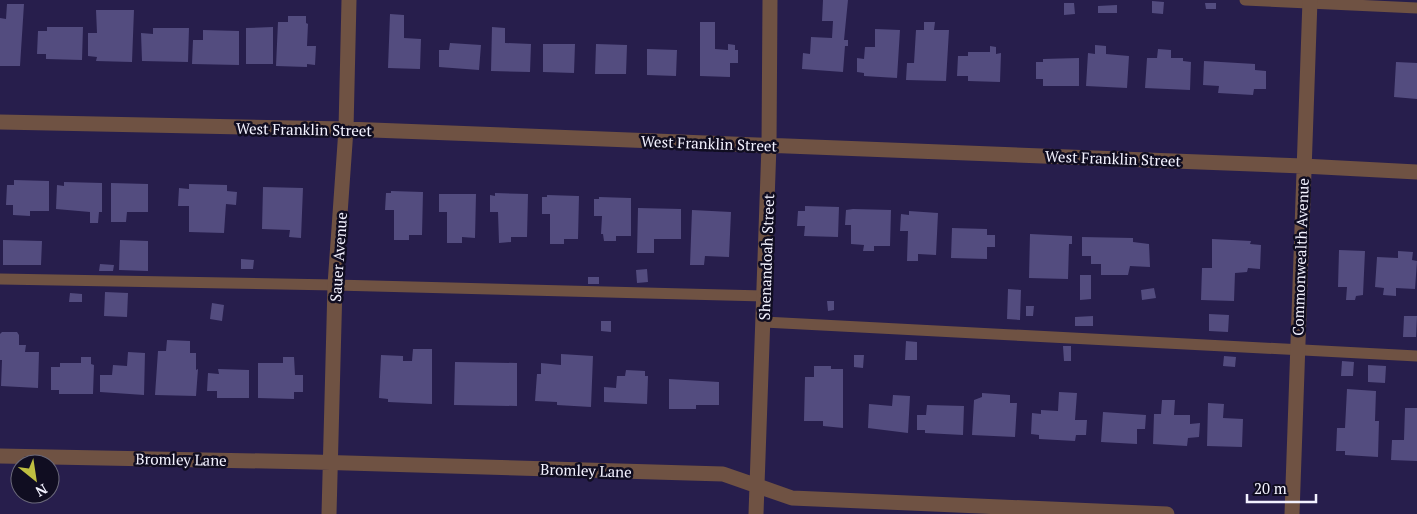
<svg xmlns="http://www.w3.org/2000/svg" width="1417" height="514" viewBox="0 0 1417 514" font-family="'PT Serif',serif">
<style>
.building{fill:#534c7f}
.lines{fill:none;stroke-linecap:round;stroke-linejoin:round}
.service{stroke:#6f5243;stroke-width:11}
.minor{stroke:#6f5243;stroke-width:15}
.labels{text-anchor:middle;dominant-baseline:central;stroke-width:5;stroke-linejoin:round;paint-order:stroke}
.street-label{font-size:15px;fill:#f3f2ff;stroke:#100d21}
</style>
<rect width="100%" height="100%" fill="#271e4c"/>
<path class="building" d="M823 0H848L844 40H848V46H845L843 72 802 69 803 53 810 54 811 37 832 38 833 21H822Z
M1152 1 1164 2 1163 14 1152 13Z
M1064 3H1074L1075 14 1064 15Z
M1205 3H1216V9H1206Z
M7 4H24L20 66H0V18L6 19Z
M1117 5V13H1098V6Z
M96 10H134L132 62 96 61 97 57 88 56V33H97Z
M390 14 404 15V38L421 39 420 69 388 68Z
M288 16H306V23L308 24 307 46H316L315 65 307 64V67L276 66 278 22H288Z
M700 22H715V49L728 50V44L735 45V50H738V63H730V77L700 76Z
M924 22H935L934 30H949L946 81 906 80 907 63H914L916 30H924Z
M47 27H83L82 60 46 59V54H37L38 31H47Z
M273 27V64H246V28Z
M492 27 505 28V43L531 44 530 72 491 71Z
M153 28H189L188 62 142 61 141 33 153 34Z
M875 29 900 30 897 78 864 76V73L857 72V58L864 59 865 47H875Z
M203 30 239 31V65L192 64 193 40H203Z
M450 43 481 45 479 70 439 67V50H449Z
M543 44H575L574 73 543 72Z
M596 44 627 45 626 74H595Z
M1095 45 1106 46V54L1129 56 1127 88 1086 86 1088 53 1095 54Z
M990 46 996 47V54L1001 53 1000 82 968 81V76H957L958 56H968V52H990Z
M647 49 677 50 676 76 647 75Z
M1158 49 1171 50V58H1183V61L1191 62 1190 90 1145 88 1147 58H1157Z
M1079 58V86H1043V79H1036V62H1043V59Z
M1204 61 1255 64V70L1266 71V89H1254L1253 95 1218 93 1219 86 1203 85Z
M1396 62 1417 63V99L1394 97Z
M14 180 49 181V211H30V216L13 215V205H6L7 185H14Z
M64 182 102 183V212H99L98 223H90V212L56 209 57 185 64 186Z
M111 183 148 184V212H127L126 222H111Z
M189 184 227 185V191L237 192 236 205 226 204 224 233 189 232V206H178L179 188 189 189Z
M263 187 303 188 301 238 289 237 290 230 262 229Z
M391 191 423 192 422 235H409V240H394V210H385L386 193H391Z
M495 193 528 194 527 237H511V242L499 243 498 212H490V195L495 196Z
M439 194H476L475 238 462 237V243H447V212H439Z
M547 195 579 196 578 239H564V244H550V214H542V197H547Z
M599 197 631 198V236H616V241H604L603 234H601L602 216H594V199H599Z
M805 206 839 207 838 237 804 236 805 226H797L798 211H805Z
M638 208 681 209V239H654V253H637Z
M853 209 891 210 890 246H874V251H863L864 245 851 244V225H845L846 210Z
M692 210 731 212 729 257 705 256 704 265H690Z
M909 211 938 213 936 255 918 254V261H907L908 231H900L901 214 909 215Z
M952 228 987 229V235H995V247H987V259L951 258Z
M1030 234 1072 236V244H1069L1068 279 1029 278Z
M1082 237 1133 238V242L1149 244 1150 267 1130 266 1128 275H1101V264H1091V256H1082Z
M1212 239 1251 241 1250 244 1261 245 1260 269 1248 268 1247 272 1235 273 1234 301 1201 300 1202 268H1212Z
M3 240 42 241 41 265H3Z
M120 240 148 241V271L119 270Z
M1339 250 1365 251 1363 295 1356 296 1355 300H1346L1347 287H1338Z
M1398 251 1413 252 1412 260 1417 261 1415 289 1396 288V296L1383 295 1384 288 1375 287 1377 257 1398 258Z
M241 259 254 260 253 269H241Z
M100 264 114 265 113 271H99Z
M647 269 648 282 637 283 636 270Z
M1080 275H1091V299L1080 300Z
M588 277H599V284H588Z
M1154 288 1156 298 1142 300 1141 290Z
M1008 289 1021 290 1020 320 1007 319Z
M105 292 128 293 127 317 104 316Z
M70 293 82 294V302H69Z
M827 301H834V310L828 311Z
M212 303 224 305 222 321 210 319Z
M1026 306H1034L1033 316H1026Z
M1209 314 1229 315 1228 332 1209 331Z
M1093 316V326H1075V317Z
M1404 316H1417L1416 337H1403Z
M601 321H611V332L601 331Z
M2 332H17L19 335V345H26L25 352H39L38 388 1 386 2 360H0V334Z
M167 340 190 341V353H196V370L198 369 196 396 155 395 158 351H166Z
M906 341 917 342V360H905Z
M1063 346H1071V361H1064Z
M413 349H432V404L388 402V399L379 398 381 355 403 356V361H412Z
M128 352 145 353 144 395 100 392V375H112L113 365 127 366Z
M561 354 593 356 591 407 557 405V402L535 401 537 374H541V363L561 365Z
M854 355H864L863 368 854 367Z
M1224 356 1236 357 1235 367 1223 366Z
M81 357H91V364L94 365 93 394H59V390H51V367H60V363H81Z
M283 357H294L295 375H303V392H294V399L258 398V363H283Z
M1342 361 1354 362 1353 376H1341Z
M455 362 517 363V406L454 405Z
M1368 365 1386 366 1385 383 1368 382Z
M814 366H831V369H843V428L823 426V421H804L805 377H814Z
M218 369 249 370V398H217V391H207L208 373 219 374Z
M626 370 645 371V376H648L647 404 604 402V387L616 388 617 376H625Z
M669 379 719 382V405H696V409H669Z
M1347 389 1376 391 1375 421H1379L1378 457 1345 455V451H1336L1337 428H1345Z
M1059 392 1077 393 1075 420H1087L1086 435H1076L1075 441 1039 439V435L1031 434 1032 413 1041 414V410L1058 411Z
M982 393 1010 395V403H1017L1015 437 972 435 974 400 982 397Z
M893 395 910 396 908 433 868 428 869 404 892 406Z
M1162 400H1175L1174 415H1190V424L1200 423 1199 437 1188 438 1187 446 1153 444 1154 414H1161Z
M1208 403 1224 404 1223 418 1243 419 1242 447 1207 446Z
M927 405 964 406 963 435 925 433V430H917V415H926Z
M1405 408H1417V461L1391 460 1392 440H1404Z
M1103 412 1146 415 1145 429H1137V444L1101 442Z"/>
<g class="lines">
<path class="service" d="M1245 0 1417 8
M0 279 335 285 764 296
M764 322 1417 356"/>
<path class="minor" d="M0 122 346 129 1303 166 1417 172
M0 456 313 462 723 474 792 498 1167 514
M329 514 335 285 346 129 349 0
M756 514 769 145 770 0
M1292 514 1310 0"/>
</g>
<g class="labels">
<g class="street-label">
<text transform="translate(304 129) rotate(1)">West Franklin Street</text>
<text transform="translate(709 143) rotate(2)">West Franklin Street</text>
<text transform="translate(1113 158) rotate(2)">West Franklin Street</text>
<text transform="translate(338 257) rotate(-86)">Sauer Avenue</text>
<text transform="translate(766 257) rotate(-88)">Shenandoah Street</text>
<text transform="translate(1300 257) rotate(-88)">Commonwealth Avenue</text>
<text transform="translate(181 459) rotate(1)">Bromley Lane</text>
<text transform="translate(586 470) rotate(2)">Bromley Lane</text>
</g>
</g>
<g transform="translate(35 479) rotate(150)"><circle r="24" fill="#100d21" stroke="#6b697a"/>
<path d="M0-4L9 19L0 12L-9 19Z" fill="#bfbe41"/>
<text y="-8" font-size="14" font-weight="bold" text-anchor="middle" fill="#f3f2ff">N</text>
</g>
<path d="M1247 494v8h69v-8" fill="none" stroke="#f3f2ff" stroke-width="2.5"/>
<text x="1254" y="494" font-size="15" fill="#f3f2ff" stroke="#100d21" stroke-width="4" paint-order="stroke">20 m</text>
</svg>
